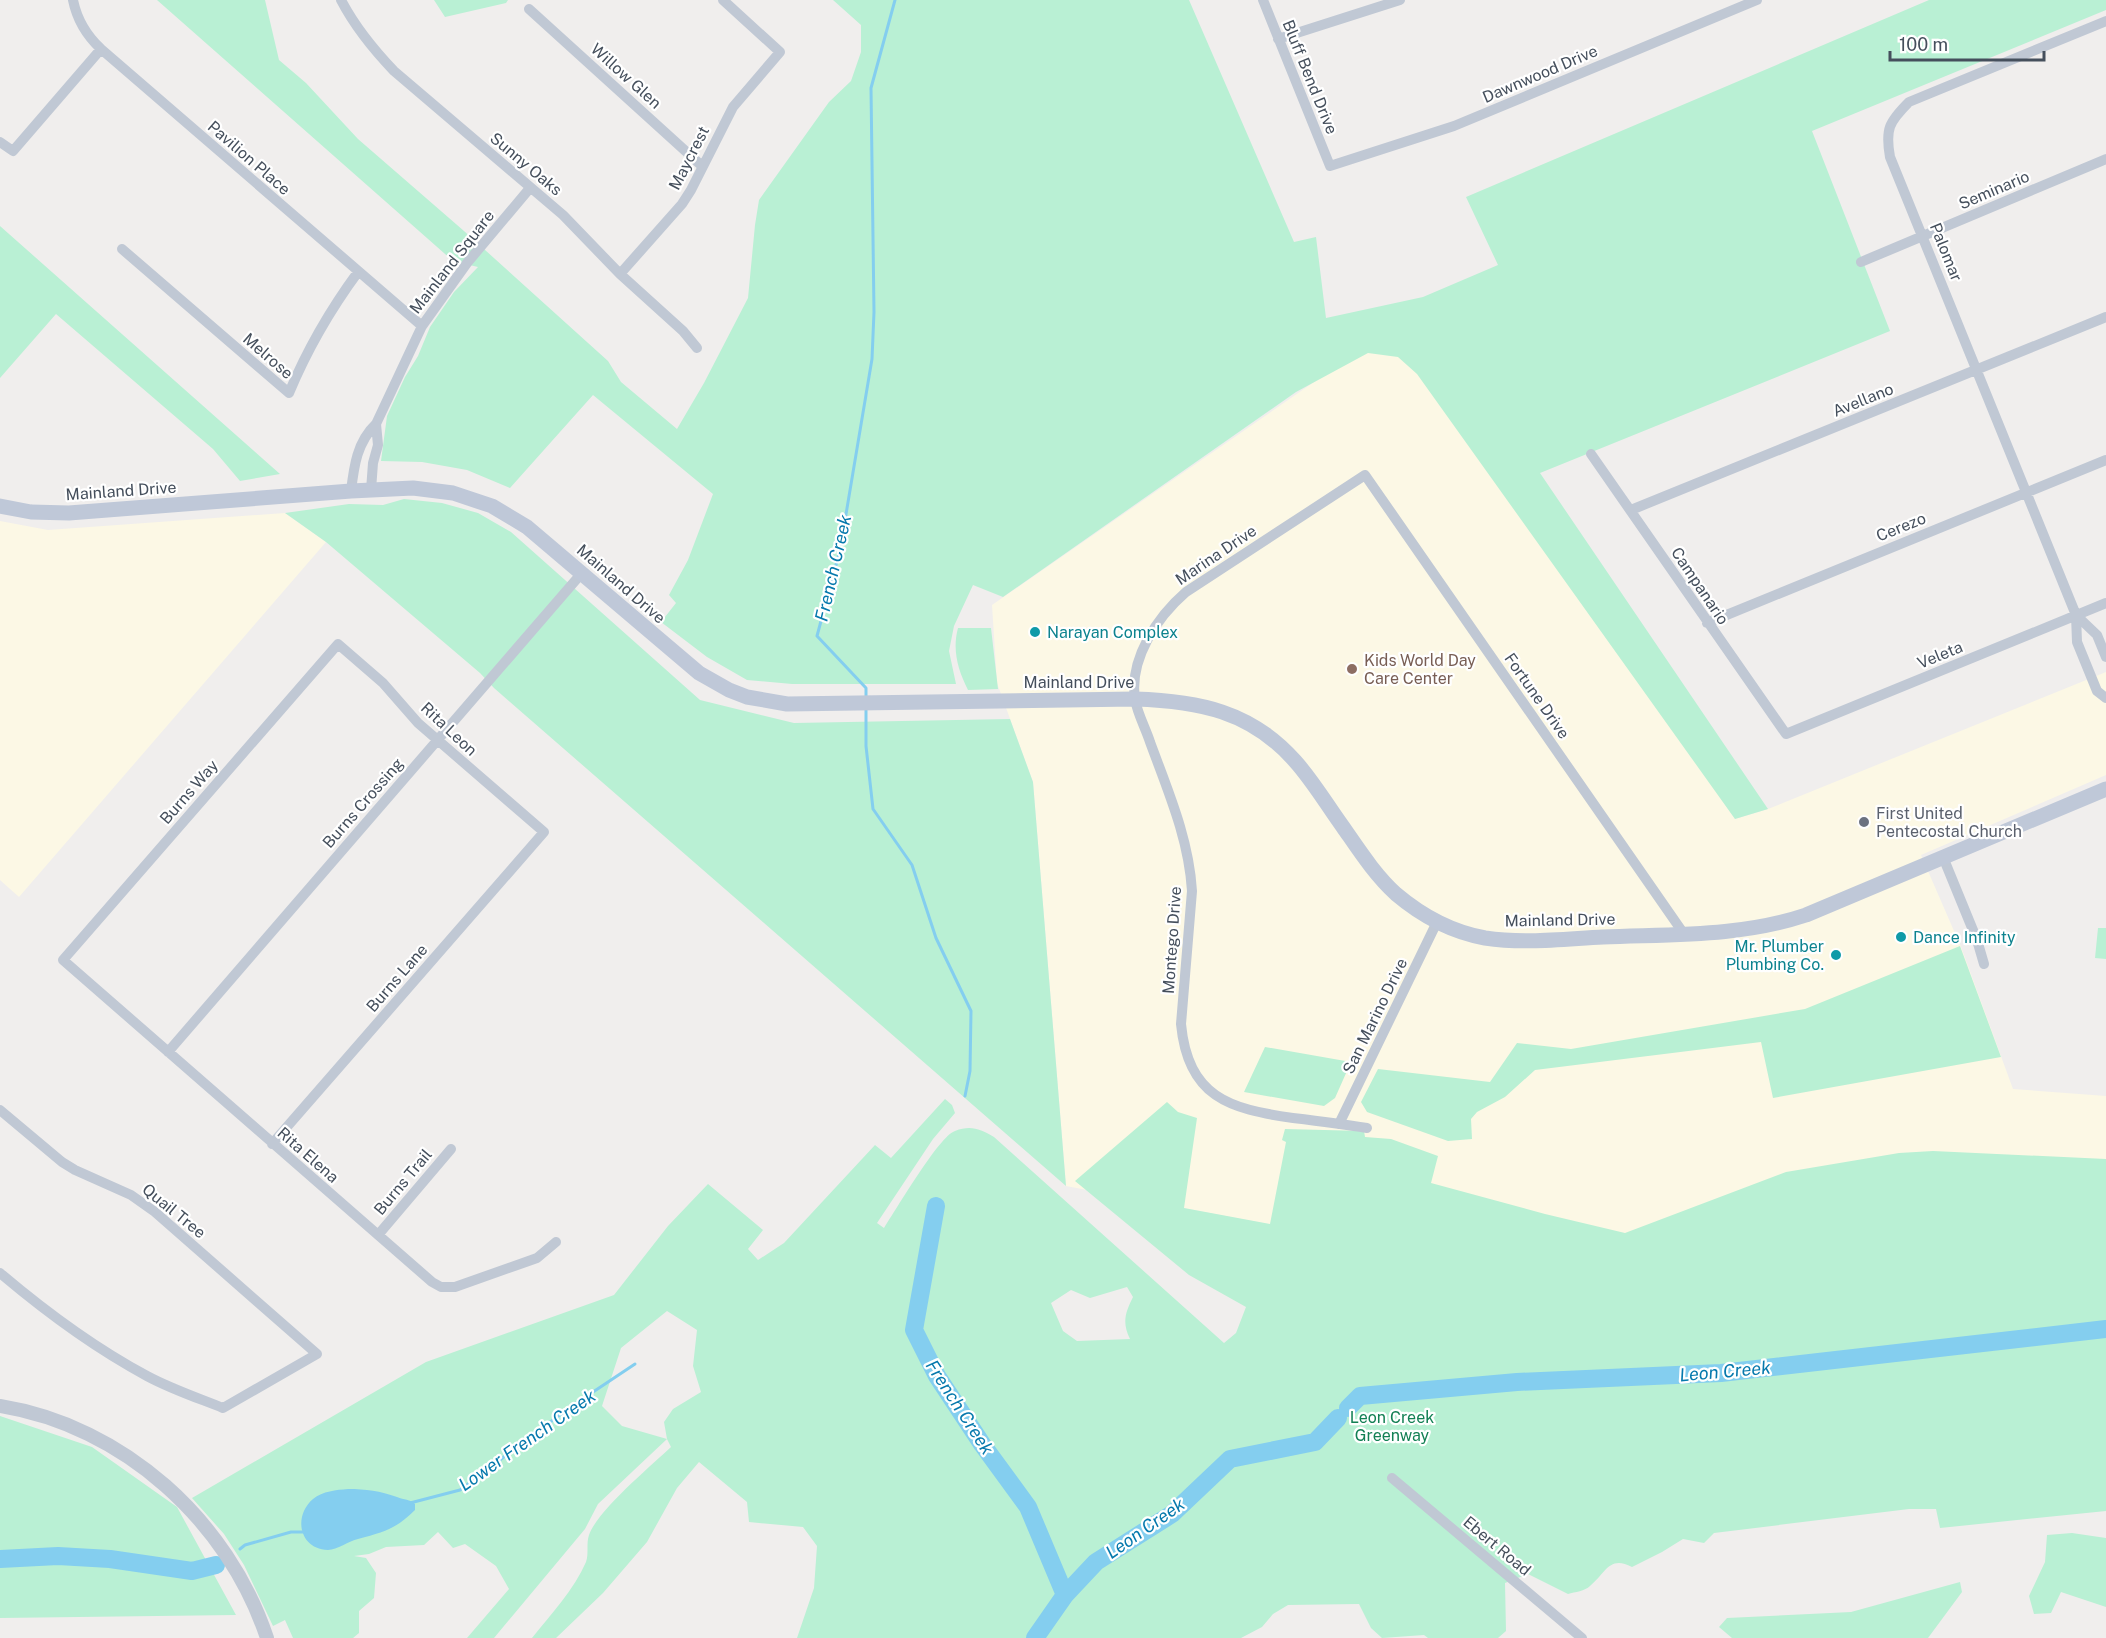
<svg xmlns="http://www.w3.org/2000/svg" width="2106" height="1638" viewBox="0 0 2106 1638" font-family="'Public Sans',sans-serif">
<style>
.commercial{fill:#fcf8e5}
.green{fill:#b9f0d4;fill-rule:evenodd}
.water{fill:#84ceef}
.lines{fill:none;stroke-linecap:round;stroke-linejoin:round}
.stream{stroke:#84ceef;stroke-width:3}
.river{stroke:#84ceef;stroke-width:18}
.minor{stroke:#c0c8d4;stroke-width:10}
.tertiary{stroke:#c0c8d4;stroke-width:14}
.secondary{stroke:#bfc8d8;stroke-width:15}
.culture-dot{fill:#0f9aa8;stroke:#fff;stroke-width:2}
.education-dot{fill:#8d6e63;stroke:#fff;stroke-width:2}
.worship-dot{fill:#6b7280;stroke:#fff;stroke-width:2}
.labels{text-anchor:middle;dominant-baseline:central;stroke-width:4.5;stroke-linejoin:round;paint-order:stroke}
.street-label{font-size:16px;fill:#454f5c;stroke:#fff}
.culture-label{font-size:16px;fill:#0d838f;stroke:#fff;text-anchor:start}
.education-label{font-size:16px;fill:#785e54;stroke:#fff;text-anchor:start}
.worship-label{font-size:16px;fill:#5b616d;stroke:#fff;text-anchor:start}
.park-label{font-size:16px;fill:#138054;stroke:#fff}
.water-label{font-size:18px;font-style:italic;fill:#0679ad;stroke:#fff}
</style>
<rect width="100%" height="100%" fill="#f0eeed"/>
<path class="commercial" d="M1395 326 1735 819 1768 809 2106 672V775L1921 855 1961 947 2013 1089 2106 1096V1160L1592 1272 1434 1255 1066 1186 1033 782 997 683 992 605Z
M285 513 326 542 19 897 0 880V521L48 530Z"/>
<path class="green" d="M157 0H265L279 60 306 83 358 139 464 231 608 361 621 382 677 429 704 383 748 298 755 225 759 200 829 102 851 81 861 52V25L833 0H1189L1294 242 1316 237 1326 318 1423 297 1498 265 1466 197 1929 0H2106V10L1812 131 1890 331 1540 473 1768 809 1735 819 1417 374 1398 357 1368 353 1296 392 1003 597 973 585 954 626 949 651 956 684H792L747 680 707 657 661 622 676 603 669 595 688 560 713 494 593 395 510 488 467 470 422 462 381 461 387 416 405 377 418 356 430 327 454 292 478 267 453 261Z
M434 0H508L506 3 445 17Z
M0 226 280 474 240 481 213 449 56 314 0 378Z
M404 499 442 503 478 513 511 532 700 700 794 723 1010 719 1033 782 1066 1186 494 688 480 673 326 542 285 513 349 504 383 505Z
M958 628H991L998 689 968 690C958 670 952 650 958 628Z
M2098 928H2106V959L2095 958Z
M1960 946 2001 1057 1773 1098 1761 1042 1535 1070 1505 1097 1477 1112 1471 1119 1472 1139 1448 1141 1367 1112 1361 1102 1378 1069 1490 1082 1517 1043 1571 1049 1805 1009Z
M1265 1047 1351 1062 1335 1098 1324 1106 1244 1092Z
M945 1099 952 1105 955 1113 933 1139 877 1223 884 1228C896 1210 939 1136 955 1131 971 1125 980 1129 994 1137L1224 1343 1236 1333 1246 1307 1189 1275 1075 1181 1167 1102 1178 1112 1197 1118 1184 1208 1270 1224 1286 1142 1282 1140 1285 1129 1364 1131 1365 1137 1391 1139 1438 1156 1431 1183 1545 1214 1625 1233 1786 1172 1899 1153 1933 1151 2106 1159V1511L1940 1528 1936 1509H1909L1714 1533 1704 1543 1683 1539 1662 1552 1632 1567C1609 1555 1606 1573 1590 1586 1585 1591 1575 1592 1568 1594L1528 1574 1505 1583 1506 1631 1498 1638H1428L1424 1635 1382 1638 1371 1628 1359 1604 1288 1605 1273 1614 1262 1627 1241 1638H797L814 1588 817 1546 803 1527 749 1522 747 1502 699 1462 677 1488 647 1542 603 1593 556 1638H532C551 1614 574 1590 586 1562 589 1554 586 1543 589 1535 597 1511 652 1465 671 1447L667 1439 598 1504 585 1529 494 1638H467L509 1589 496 1566 465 1544 453 1548 438 1532 424 1545 386 1547 369 1554 354 1556 366 1558 376 1573 374 1598 359 1611V1633L353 1638H293L285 1620 273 1626 244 1565 224 1534 192 1498 426 1362 614 1295 668 1226 708 1184 763 1230 748 1249 758 1260 784 1243 875 1145 891 1158ZM1127 1287 1133 1297C1125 1313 1122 1323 1130 1339L1077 1341 1063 1331 1051 1303 1071 1290 1090 1298ZM667 1311 697 1330 693 1366 701 1392 673 1409 664 1422 667 1439 622 1426 602 1406 621 1348Z
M0 1416 92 1447 177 1507 236 1615 0 1618Z
M2072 1533 2106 1538V1607L2061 1592 2051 1613 2034 1614 2029 1596 2045 1562 2047 1535Z
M1960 1582 1962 1592 1928 1638H1732L1719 1627 1727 1618 1851 1612Z"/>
<path class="water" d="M348 1489C366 1489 380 1491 397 1497 404 1500 410 1499 415 1504V1510C396 1529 384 1532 358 1539 349 1541 337 1550 328 1550 299 1549 293 1516 313 1499 323 1491 336 1490 348 1489Z"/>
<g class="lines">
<path class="stream" d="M866 699V688L817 636 840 550 872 359 874 312 871 88 895 0
M866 708V746L873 809 912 865 936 938 971 1011 970 1071 965 1096
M410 1503 460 1490 569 1408 635 1364
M240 1549 245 1545 291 1532H304"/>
<path class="river" d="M936 1206 914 1330 937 1376 982 1444 1028 1507 1065 1595
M1348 1408 1360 1396 1517 1382 1721 1373 2106 1329
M0 1559 58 1556 110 1559 192 1571 216 1565
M1035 1638 1065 1595 1096 1562 1172 1514 1230 1459 1315 1442 1338 1418"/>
<path class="minor" d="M73 0C77 20 86 35 101 49L422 326
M341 0C355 27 373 49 394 71L563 215 620 274 683 331 697 348
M1263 0 1330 166 1454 126 1757 0
M529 9 702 166
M2106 21 1909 102C1889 122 1885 129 1890 157L2076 615 2077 642 2097 691 2106 698
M1278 39 1400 0
M0 142 13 151 101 49
M122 249 289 393C307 350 330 310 358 272
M1861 262 2106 159
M620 274 682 204 691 190 733 107 780 52 723 0
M1591 454 1786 734 2106 603
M371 490 373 463 378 445 376 424
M351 491C354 466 357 442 376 424L422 326 467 263 530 188
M1631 510 2106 317
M2076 615 2097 635 2106 657
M1707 623 2106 460
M1943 857 1977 940 1984 964
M168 1052 581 574
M0 1110 62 1162 75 1170 131 1195 155 1212 317 1354 223 1408C198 1398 171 1389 147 1376 93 1347 46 1312 0 1273
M1339 1124 1437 922
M1367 1128C1342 1124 1318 1121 1293 1118 1229 1109 1188 1097 1181 1024L1192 891C1189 839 1168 791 1150 742 1146 729 1137 713 1135 699 1129 659 1157 617 1186 592L1365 475 1684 934
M272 1144 544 832 418 723 383 683 338 644 63 960 432 1282 441 1287H455L537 1258 556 1242
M378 1235 451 1149
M1392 1478 1582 1638"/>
<path class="tertiary" d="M0 1406C124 1426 228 1521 267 1638"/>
<path class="secondary" d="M0 506 31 512 69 513 351 491 413 488 453 493 492 506 527 527 699 673 729 690 747 697 787 704 1135 699C1198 701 1251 711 1295 761 1313 781 1327 805 1343 827 1359 850 1375 875 1396 894 1422 916 1452 932 1485 938 1524 944 1564 939 1603 937 1671 934 1740 937 1806 915L2106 789"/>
</g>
<g class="culture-dot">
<circle cx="1035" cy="632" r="6"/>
<circle cx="1901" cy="937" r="6"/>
<circle cx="1836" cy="955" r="6"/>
</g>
<circle class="education-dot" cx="1352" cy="669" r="6"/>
<circle class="worship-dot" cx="1864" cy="822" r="6"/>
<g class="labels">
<g class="street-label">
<text transform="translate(1540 74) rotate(-23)">Dawnwood Drive</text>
<text transform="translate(626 76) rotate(42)">Willow Glen</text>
<text transform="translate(1310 77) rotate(68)">Bluff Bend Drive</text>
<text transform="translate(249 158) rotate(41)">Pavilion Place</text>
<text transform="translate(689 158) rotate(-63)">Maycrest</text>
<text transform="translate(526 164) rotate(40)">Sunny Oaks</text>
<text transform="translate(1994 190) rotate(-23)">Seminario</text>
<text transform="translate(1946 252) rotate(68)">Palomar</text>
<text transform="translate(452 262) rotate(-52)">Mainland Square</text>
<text transform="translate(268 356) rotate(41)">Melrose</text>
<text transform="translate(1863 400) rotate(-22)">Avellano</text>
<text transform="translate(121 491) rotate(-4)">Mainland Drive</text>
<text transform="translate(1901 527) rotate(-22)">Cerezo</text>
<text transform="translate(1216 555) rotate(-34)">Marina Drive</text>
<text transform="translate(621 584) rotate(41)">Mainland Drive</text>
<text transform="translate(1700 586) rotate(56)">Campanario</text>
<text transform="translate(1940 655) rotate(-22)">Veleta</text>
<text x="1079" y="682">Mainland Drive</text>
<text transform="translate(1537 696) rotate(55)">Fortune Drive</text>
<text transform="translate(449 729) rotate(43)">Rita Leon</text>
<text transform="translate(189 792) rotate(-49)">Burns Way</text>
<text transform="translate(363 803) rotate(-49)">Burns Crossing</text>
<text transform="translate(1560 920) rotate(-1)">Mainland Drive</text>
<text transform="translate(1172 940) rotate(-86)">Montego Drive</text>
<text transform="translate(397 978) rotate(-49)">Burns Lane</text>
<text transform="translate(1375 1016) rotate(-64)">San Marino Drive</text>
<text transform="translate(308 1155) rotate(41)">Rita Elena</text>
<text transform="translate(403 1182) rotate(-50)">Burns Trail</text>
<text transform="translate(174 1211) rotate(39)">Quail Tree</text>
<text transform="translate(1497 1546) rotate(40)">Ebert Road</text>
</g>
<g class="culture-label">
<text x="1047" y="632">Narayan Complex</text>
<text x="1913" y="937">Dance Infinity</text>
<text x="1824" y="946" text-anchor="end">Mr. Plumber<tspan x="1824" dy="18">Plumbing Co.</tspan></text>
</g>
<g class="education-label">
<text x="1364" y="660">Kids World Day<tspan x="1364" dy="18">Care Center</tspan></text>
</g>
<g class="worship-label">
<text x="1876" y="813">First United<tspan x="1876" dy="18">Pentecostal Church</tspan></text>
</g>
<g class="park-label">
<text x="1392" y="1417">Leon Creek<tspan x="1392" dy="18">Greenway</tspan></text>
</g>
<g class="water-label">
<text transform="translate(833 568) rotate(-77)">French Creek</text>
<text transform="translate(1725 1371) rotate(-5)">Leon Creek</text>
<text transform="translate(960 1407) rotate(57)">French Creek</text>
<text transform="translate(527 1440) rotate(-35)">Lower French Creek</text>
<text transform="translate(1145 1528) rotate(-35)">Leon Creek</text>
</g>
</g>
<path d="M1890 51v9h154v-9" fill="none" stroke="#454f5c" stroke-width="3"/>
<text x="1899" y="51" font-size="18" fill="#454f5c" stroke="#ffffff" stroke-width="4.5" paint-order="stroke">100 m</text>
</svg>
